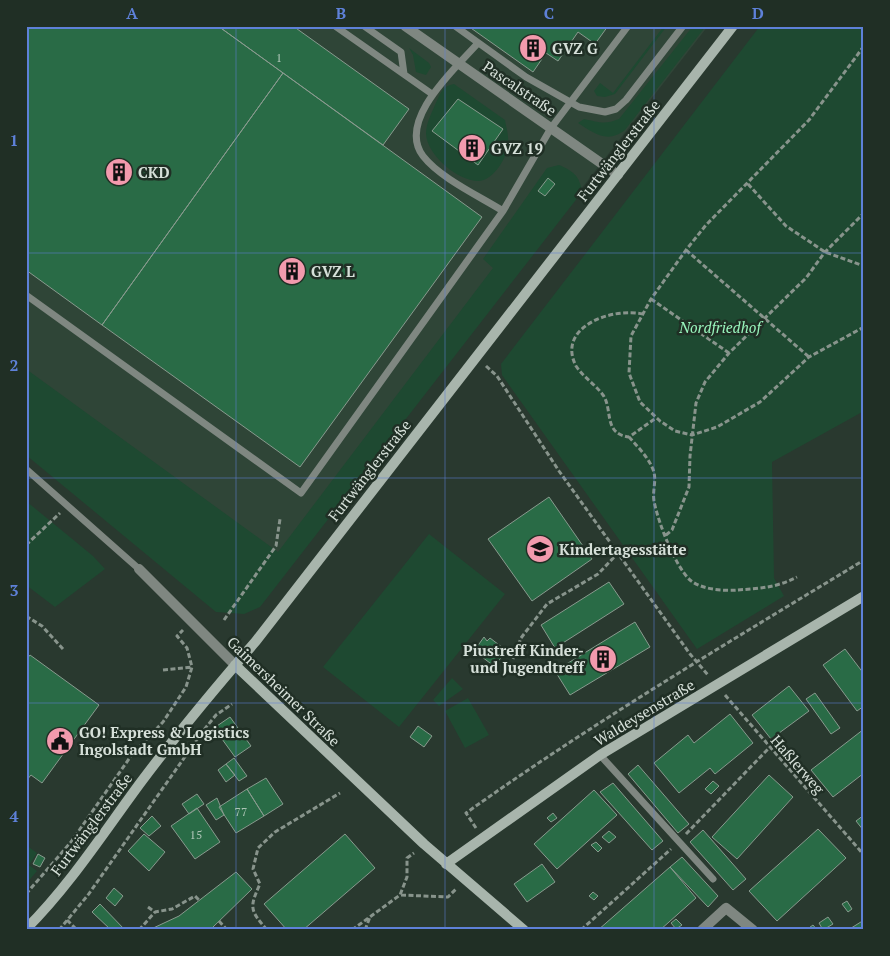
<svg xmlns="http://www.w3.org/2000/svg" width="890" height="956" viewBox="0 0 890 956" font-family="'PT Serif',serif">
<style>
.built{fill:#2f4537}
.green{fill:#1e4931}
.building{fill:#296b46;stroke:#889a8e}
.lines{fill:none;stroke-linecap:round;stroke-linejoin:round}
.path{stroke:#88948c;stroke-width:3;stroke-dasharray:5 2.5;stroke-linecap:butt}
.lane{stroke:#7f8781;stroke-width:7}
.street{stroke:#7f8781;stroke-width:10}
.secondary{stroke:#a8b5ac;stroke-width:10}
.grid{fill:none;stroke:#5e81d8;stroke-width:1;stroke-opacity:0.55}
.labels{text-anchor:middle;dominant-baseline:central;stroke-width:5;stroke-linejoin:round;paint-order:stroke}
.number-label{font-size:12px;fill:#abc3b4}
.poi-label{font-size:15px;font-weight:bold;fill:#d6e0d9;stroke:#202f25;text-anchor:start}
.street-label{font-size:15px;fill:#d6e0d9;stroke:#202f25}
.park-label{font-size:15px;font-style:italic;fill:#99f6bd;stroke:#202f25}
.neatline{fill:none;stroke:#5e81d8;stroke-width:2}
.grid-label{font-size:16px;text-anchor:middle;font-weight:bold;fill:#5e81d8}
</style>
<rect width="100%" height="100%" fill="#29392f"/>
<path class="built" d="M26 26H708L282 573 26 375Z"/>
<path class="green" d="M664 26H667L615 94 605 97 597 96 594 91 600 83 613 93Z
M693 26H706L625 130C607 144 594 133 578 123L584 119C598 122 605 125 619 119Z
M760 26H864V411L772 462 774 578 784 596 697 649 502 375 501 364Z
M409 48 429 63 431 67 426 75 416 72 413 55Z
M454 84 505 120C506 127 509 135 508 143 508 157 493 182 477 181 457 180 427 155 426 134 426 124 431 114 435 105 440 94 442 86 454 84Z
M559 165C573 171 580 176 582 192L260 607 244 614 216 612 26 455V369L278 552 493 268 483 259 547 168Z
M26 501 93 556 105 569 55 607 26 585Z
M429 534 505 594 399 727 323 667Z
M452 678 463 689 439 706 433 700Z
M468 698 489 735 465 748 445 711Z
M26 845 37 853 29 865 37 871 26 884Z"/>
<path class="building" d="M26 26H218L283 73 102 325 26 270Z
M218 26H293L409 109 383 145Z
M468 26H608L595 44 578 32 558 61 546 53 533 72Z
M283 73 482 217 300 467 102 325Z
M458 99 503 129 478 165 432 131Z
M548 178 555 184 545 196 538 191Z
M549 497 592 559 532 601 488 539Z
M609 582 624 604 555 648 541 625Z
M635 622 650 647 570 695 555 671Z
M484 637 487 641 490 638 507 651 494 666 474 651Z
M845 649 864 674V706L857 711 823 665Z
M30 655 99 705 42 783 31 775 26 781V660Z
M789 686 809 711 771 739 752 715Z
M815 693 840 728 831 734 806 699Z
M730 714 753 743 715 774 710 768 679 793 654 763 688 735 694 743Z
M230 717 251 746 235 757 214 728Z
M418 726 432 736 424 747 410 737Z
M864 729V773L833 797 811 770Z
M234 758 247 776 239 781 226 764Z
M226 764 235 775 226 782 218 770Z
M638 765 689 824 678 833 628 774Z
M769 775 793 797 737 859 712 837Z
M266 778 283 804 264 816 247 789Z
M713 781 719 786 711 794 705 789Z
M613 783 663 841 652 850 600 792Z
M247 789 264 816 236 833 219 807Z
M594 790 617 815 557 869 534 844Z
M197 794 204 804 189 814 182 804Z
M217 798 224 815 216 820 206 805Z
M197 808 220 842 195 859 171 826Z
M553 813 557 818 551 822 547 818Z
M864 815V831L856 821Z
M152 816 161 826 149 836 140 828Z
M818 829 846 858 777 921 749 891Z
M703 830 746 879 733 890 690 842Z
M609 831 616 837 609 843 602 837Z
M144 834 165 852 149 871 128 851Z
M345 834 375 868 303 930H287L264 904Z
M596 842 602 848 598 852 591 845Z
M38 854 45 858 40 867 33 864Z
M682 857 718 896 708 907 670 867Z
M542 864 555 882 527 902 514 884Z
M670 867 696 898 660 930H598Z
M236 872 252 889 213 927 216 930H149L179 916Z
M114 888 123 896 115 906 106 898Z
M593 892 598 896 594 900 589 896Z
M847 901 852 909 848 912 842 904Z
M100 904 125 930H111L92 912Z
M828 917 833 924 823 930 819 923Z
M676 919 682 925 676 929 671 923Z
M864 920V930H848Z
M813 925 817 930H806Z"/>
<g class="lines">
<path class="path" d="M864 46 809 120 706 225 686 250 651 299 631 336 629 373 640 402 660 421 675 431 692 435 717 427 760 402 809 357 864 327
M748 184 786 226 825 252 864 266
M686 250 809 357
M651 299 729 353
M643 314C612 307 556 327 576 366 583 377 595 384 603 395 613 409 603 434 629 437L656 418
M486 366 497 376 559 471 690 654 708 675
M629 437C637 446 647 456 652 467 658 479 652 489 654 501 658 522 675 566 690 580 702 590 724 591 738 590 762 588 775 588 797 577
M666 535 672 530 689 487 690 456 696 403 705 382 729 353 806 278 825 252 864 213
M26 545 60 513
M26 616 42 626 63 649
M224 620 276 546 280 519
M513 659 521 638 547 604 598 574 619 552
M163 670 192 667
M725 695 864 855
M476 828 466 813C594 722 729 642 864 560
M686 834 769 748
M26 894 71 842 131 756 163 722 186 687 192 667 187 648 177 636 183 630
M401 895 448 897 456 889
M148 907 155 912 172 909 195 896 199 900
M67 920 77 930
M219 921 227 930
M59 930 88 895 203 731 216 715 232 704
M139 930 155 912
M267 930C250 910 249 908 260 884L253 869 258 848 275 832 340 793
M352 930 400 895 407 877V858L414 853
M365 930 370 917
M581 930 671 849"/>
<path class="lane" d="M335 26 432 94
M364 26 401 52 404 74
M455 26 526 77 579 107 605 112 616 109 626 100 683 26
M478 43C457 67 396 120 423 156 440 178 479 196 503 211
M26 295 301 493 503 211 551 128 628 26
M26 469 139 569
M600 755 713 879"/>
<path class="street" d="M405 26 618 175
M139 569 235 665
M702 930 726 908 753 930"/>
<path class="secondary" d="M235 665 424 844 524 930
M446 864 600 755 864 596
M26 929C70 885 104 832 141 782 177 734 216 687 256 641L733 26"/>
</g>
<path class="grid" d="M236 26V930M445 26V930M654 26V930M26 253H864M26 478H864M26 703H864"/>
<defs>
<g id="building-disc" transform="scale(1.4375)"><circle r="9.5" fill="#f29aad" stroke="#202f25"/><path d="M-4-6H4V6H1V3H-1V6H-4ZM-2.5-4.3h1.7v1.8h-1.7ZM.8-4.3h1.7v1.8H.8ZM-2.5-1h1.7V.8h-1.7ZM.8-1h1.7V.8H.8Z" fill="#111"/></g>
<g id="school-disc" transform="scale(1.4375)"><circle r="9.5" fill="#f29aad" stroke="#202f25"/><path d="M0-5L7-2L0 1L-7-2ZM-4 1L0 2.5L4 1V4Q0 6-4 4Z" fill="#111"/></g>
<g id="civic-disc" transform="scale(1.4375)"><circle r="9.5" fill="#f29aad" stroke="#202f25"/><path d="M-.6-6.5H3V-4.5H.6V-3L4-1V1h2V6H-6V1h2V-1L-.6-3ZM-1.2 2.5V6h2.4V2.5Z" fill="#111"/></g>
</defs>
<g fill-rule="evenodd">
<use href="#building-disc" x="533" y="48"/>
<use href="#building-disc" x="472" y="148"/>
<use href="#building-disc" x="119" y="172"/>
<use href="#building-disc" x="292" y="271"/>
<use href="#school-disc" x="540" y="549"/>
<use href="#building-disc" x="603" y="659"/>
<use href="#civic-disc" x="60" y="741"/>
</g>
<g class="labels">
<g class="number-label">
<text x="279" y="57">1</text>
<text x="241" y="811">77</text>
<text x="196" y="834">15</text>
</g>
<g class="poi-label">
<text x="552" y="48">GVZ G</text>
<text x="491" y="148">GVZ 19</text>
<text x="138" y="172">CKD</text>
<text x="311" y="271">GVZ L</text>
<text x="559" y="549">Kindertagesstätte</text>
<text x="584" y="650" text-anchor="end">Piustreff Kinder-<tspan x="584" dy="17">und Jugendtreff</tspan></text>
<text x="79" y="732">GO! Express &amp; Logistics<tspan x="79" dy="17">Ingolstadt GmbH</tspan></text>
</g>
<g class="street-label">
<text transform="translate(520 88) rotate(34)">Pascalstraße</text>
<text transform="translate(618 150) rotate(-52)">Furtwänglerstraße</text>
<text transform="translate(369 470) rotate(-52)">Furtwänglerstraße</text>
<text transform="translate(284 691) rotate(44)">Gaimersheimer Straße</text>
<text transform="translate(644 712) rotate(-31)">Waldeysenstraße</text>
<text transform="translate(798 764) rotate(49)">Haßlerweg</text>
<text transform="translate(91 824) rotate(-53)">Furtwänglerstraße</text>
</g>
<g class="park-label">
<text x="720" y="327">Nordfriedhof</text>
</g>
</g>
<rect width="890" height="956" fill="none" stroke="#202f25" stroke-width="55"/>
<rect x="28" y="28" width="834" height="900" class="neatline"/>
<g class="grid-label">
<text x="132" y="19">A</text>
<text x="341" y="19">B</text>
<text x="549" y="19">C</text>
<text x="758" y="19">D</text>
<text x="14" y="146">1</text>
<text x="14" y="371">2</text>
<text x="14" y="596">3</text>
<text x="14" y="822">4</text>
</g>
</svg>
